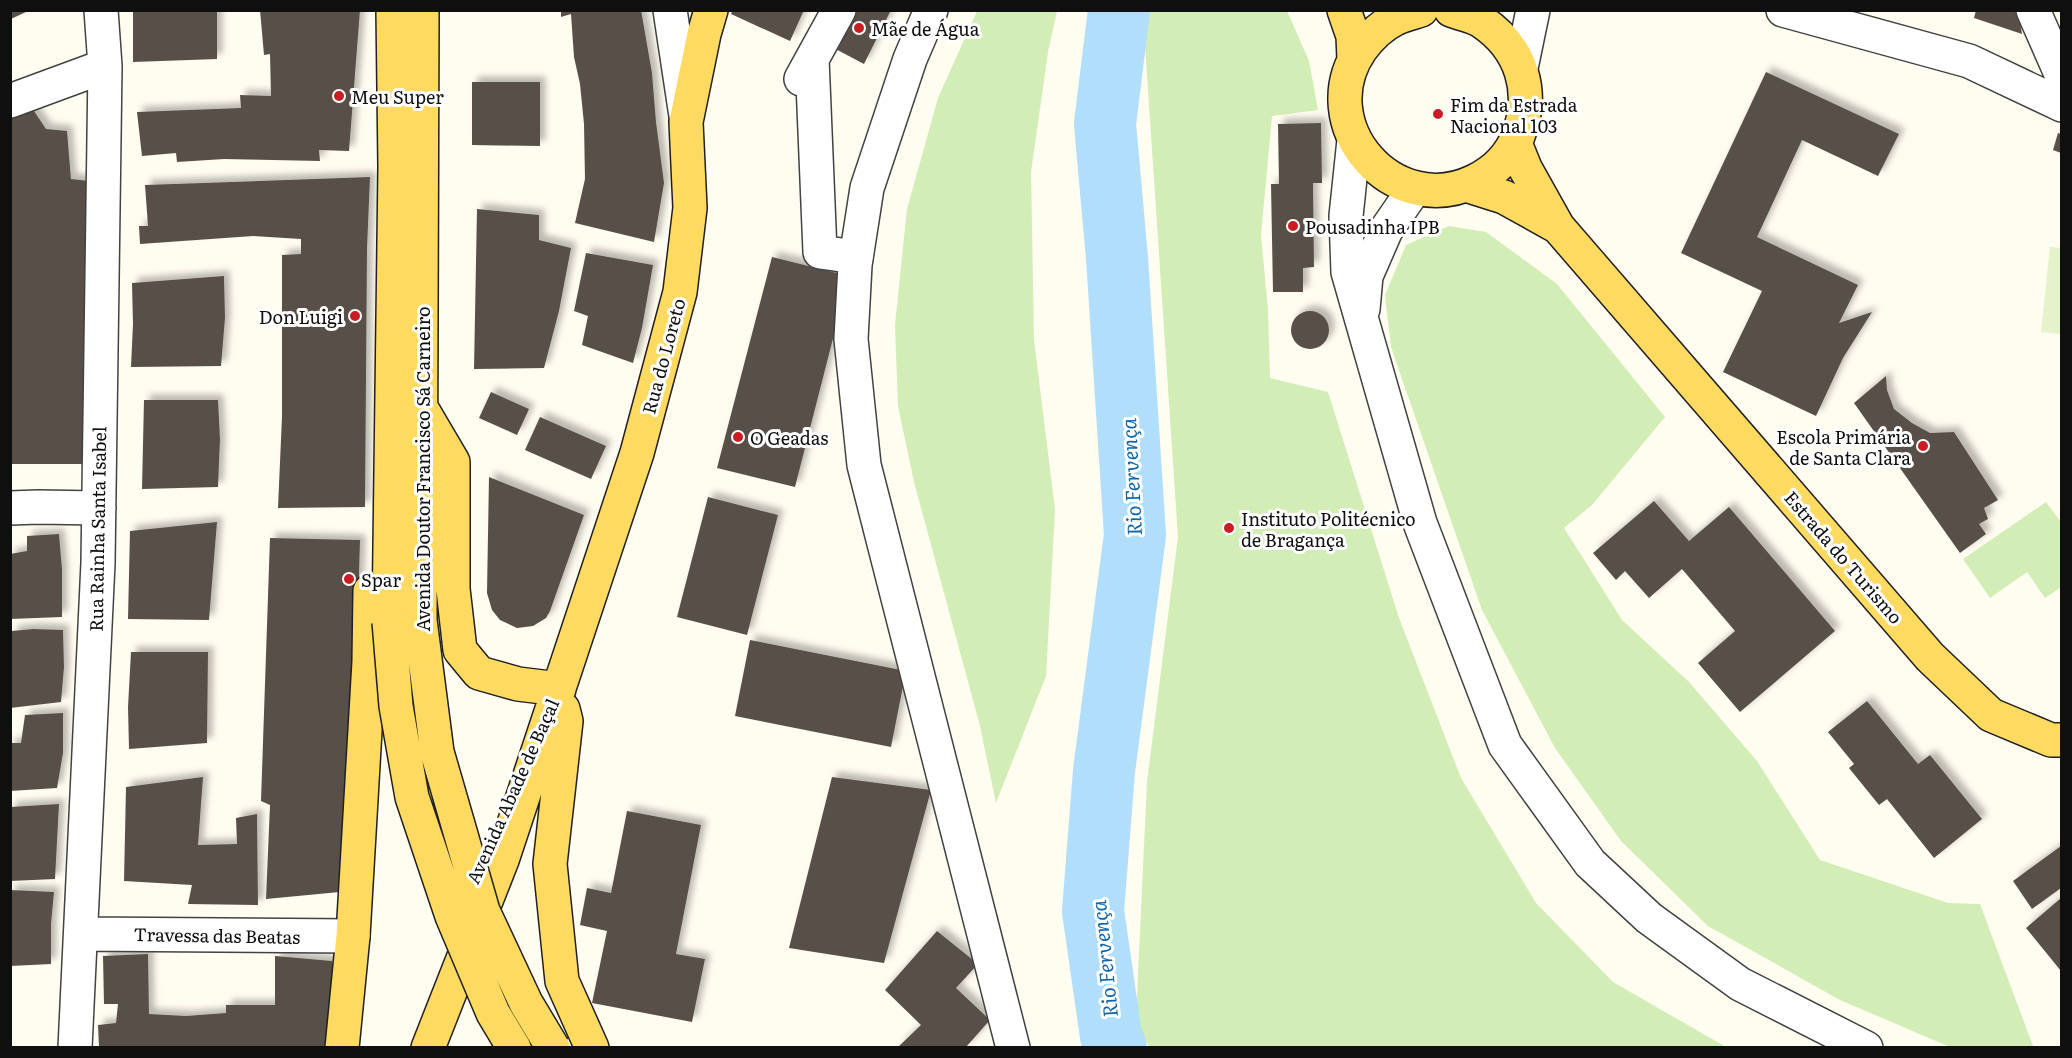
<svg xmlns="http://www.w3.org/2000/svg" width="2072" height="1058" viewBox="0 0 2072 1058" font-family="Literata,serif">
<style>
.green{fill:#d2edb6}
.pitch{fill:#e4f3c9}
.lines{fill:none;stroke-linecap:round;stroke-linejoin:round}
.river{stroke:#b1defa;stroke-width:62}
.building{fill:#58504a;filter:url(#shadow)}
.minor-casing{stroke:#424242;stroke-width:36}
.tertiary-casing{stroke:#424242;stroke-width:36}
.primary-casing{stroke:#202020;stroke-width:36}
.minor{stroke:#fff;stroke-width:33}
.tertiary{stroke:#fff;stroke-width:33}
.primary{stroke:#ffda60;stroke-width:33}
.primary-bridge-casing{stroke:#202020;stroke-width:36;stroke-linecap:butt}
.primary-bridge{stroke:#ffda60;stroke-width:33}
.poi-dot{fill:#c91c23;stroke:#fff;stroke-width:2}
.labels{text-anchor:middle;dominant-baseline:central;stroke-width:6;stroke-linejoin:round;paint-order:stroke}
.poi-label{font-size:18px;fill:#0f0f0f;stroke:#fff;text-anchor:start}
.street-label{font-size:18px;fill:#0f0f0f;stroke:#fff}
.water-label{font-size:20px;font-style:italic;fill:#0e65aa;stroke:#fff}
</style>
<defs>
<filter id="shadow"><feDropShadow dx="5.5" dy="-5.5" stdDeviation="3" flood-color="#0004"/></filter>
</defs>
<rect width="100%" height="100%" fill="#fffcf0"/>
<path class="green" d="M977 11H1057L1048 52 1031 172 1034 340 1055 510 1046 676 996 803 980 726 914 482 898 406 895 325 907 209 938 98Z
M1145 11H1287L1309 61 1318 110 1272 116 1261 235 1268 310 1270 378 1328 392 1399 618 1461 778 1536 903 1613 982 1726 1047H1149L1136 1018 1147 782 1178 537 1143 15Z
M1449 226 1486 232 1557 284 1665 417 1592 505 1564 528 1622 620 1689 682 1757 761 1820 860 1948 903 1980 904 2033 1046 2030 1048 1950 1047 1840 1000 1708 926 1621 841 1555 748 1482 610 1391 347 1385 295 1406 245Z
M2046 502 2061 522V587L2045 598 2027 572 1990 598 1963 559Z"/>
<path class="pitch" d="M2050 247 2061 248V334L2041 332Z"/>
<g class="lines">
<path class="river" d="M1116 1048 1111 1036 1093 911 1104 771 1135 535 1117 258 1105 124 1119 10"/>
</g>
<path class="building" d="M10 10H30L11 19Z
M133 10H217V59L133 62Z
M260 10H360L349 151 319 150 320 161 224 159 177 162 176 153 142 156 137 112 241 108 240 95 271 96 270 54 264 55Z
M561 10H641L652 73 656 122 664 183 654 242 575 223 585 179 584 124 580 84 574 57 571 14 561 17Z
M733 10H804L790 41 731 14Z
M846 10H891L864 64 828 45Z
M1976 10H2018L2022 34 1974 18Z
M1766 72 1899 134 1878 176 1802 140 1757 237 1858 285 1839 323 1872 312 1843 358 1816 416 1723 372 1762 291 1681 253Z
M472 82H540V146L472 145Z
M28 102 46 129 67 131 71 179 89 181 88 277 85 278V391L82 464H10V111Z
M1321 123 1322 183H1313L1314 267 1303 268V292H1273L1271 184H1279L1278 124Z
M2058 133 2061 134V153L2053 150Z
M370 177 367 249 365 507 278 508 282 417V255L301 254V239L253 236 140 244 139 226H148L145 185Z
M477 209 539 215V240L571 248 559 311 544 368 474 369Z
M586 253 653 265 642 328 633 363 582 345 588 316 574 311Z
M772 257 849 276 795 487 717 468Z
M224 276 225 318 221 366 131 367 133 324 132 283Z
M1291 330a19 19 0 1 1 38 0a19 19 0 1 1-38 0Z
M1886 376 1887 390 1894 409 1912 423 1930 433 1954 432 1998 500 1984 508 1988 519 1979 524 1986 534 1960 553 1854 403Z
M491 392 529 409 517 435 479 418Z
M144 400H218L220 439 218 487 142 489Z
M540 417 606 446 591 479 525 450Z
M489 477 584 515 550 611 546 618 533 626 517 628 500 620 492 610 487 593Z
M708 497 778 515 747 635 677 617Z
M1654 501 1689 541 1729 507 1835 631 1740 712 1698 663 1735 631 1682 569 1649 598 1625 571 1616 580 1593 553Z
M217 522 209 620 128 619 130 531Z
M59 534 62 569V617L10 619V554L27 551V536Z
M270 538 360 540 350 891 266 899 270 805 261 801Z
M33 629 63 630 64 667 61 702 10 708 12 631Z
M750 640 906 671 891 747 735 716Z
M131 652H208L207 743 129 749 128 707Z
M1867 701 1918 764 1930 755 1982 819 1934 858 1887 799 1879 805 1849 768 1854 764 1828 732Z
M63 713V753L57 788 10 791V743H21L25 715Z
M203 777 198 845 237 844 236 818 257 814 258 905 188 904 192 885 124 881 126 787Z
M832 777 931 790 884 963 789 948Z
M59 804 55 879 10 881V807Z
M627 811 701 825 676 954 705 959 692 1022 592 1003 607 931 580 925 587 888 611 893Z
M2061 846V888L2032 909 2013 881Z
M10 890 54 892 51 924V964L10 966Z
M2061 898V971L2026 928Z
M937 931 978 964 956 988 990 1020 966 1047H898L921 1025 885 990Z
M148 954 149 1014 186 1016 226 1013V1005H275V956L332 961 337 994 331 1047H99L98 1025 116 1023 118 1004H104L103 956Z"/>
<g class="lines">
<g class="minor-casing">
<path id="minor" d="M670 10 686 116
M1783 10 1969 61 2062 105
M2033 10 2062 76
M812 59 820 252 856 257
M801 79 839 10
M10 101 105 66
M10 508 38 507 99 508
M81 934 353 936
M75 1048 98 563 105 66 101 10"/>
</g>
<g class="tertiary-casing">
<path id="tertiary" d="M931 10 910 59 867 188 855 265 851 339 864 465 1013 1048
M1521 68 1533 10
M1354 140 1346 216 1348 272 1420 523 1505 745 1590 863 1649 918 1740 984 1866 1048
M1363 309 1366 276 1386 230 1415 188"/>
</g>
<g class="primary-casing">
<path id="primary" d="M1344 10 1353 36 1354 60
M1421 10C1412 13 1402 15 1395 19 1381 26 1370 37 1361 49 1309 124 1393 221 1475 181 1494 172 1510 156 1518 136 1535 92 1522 48 1481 21 1473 16 1461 14 1451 10
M1515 143 1525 168 1558 227 1930 657 1991 715 2051 740H2062
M1466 185 1504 197 1558 227
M420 406 453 462V589L460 650 479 673 518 684 559 689
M420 620 422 10
M389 622 395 167 393 10
M563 709 566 721 550 864 562 981 592 1048
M342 1048 353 936 369 662 370 591
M428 1048 502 860 637 453 680 292 690 208 686 122 704 34 711 10"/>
</g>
<use href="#minor" class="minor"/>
<use href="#tertiary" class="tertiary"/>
<use href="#primary" class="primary"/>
<g class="primary-bridge-casing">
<path id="primary-bridge" d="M420 620 437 752 483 911 526 1003 553 1048
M389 622 396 706 412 797 452 916 493 1013 514 1048"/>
</g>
<use href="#primary-bridge" class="primary-bridge"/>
</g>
<g class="poi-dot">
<circle cx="859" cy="28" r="6"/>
<circle cx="339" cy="96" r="6"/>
<circle cx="1438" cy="114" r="6"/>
<circle cx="1293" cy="226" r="6"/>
<circle cx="355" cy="316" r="6"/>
<circle cx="738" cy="437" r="6"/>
<circle cx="1923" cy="446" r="6"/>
<circle cx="1229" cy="528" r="6"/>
<circle cx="349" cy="579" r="6"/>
</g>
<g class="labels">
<g class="poi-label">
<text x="871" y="28">Mãe de Água</text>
<text x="351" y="96">Meu Super</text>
<text x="1450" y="104">Fim da Estrada<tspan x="1450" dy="21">Nacional 103</tspan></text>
<text x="1305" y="226">Pousadinha IPB</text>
<text x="343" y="316" text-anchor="end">Don Luigi</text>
<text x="1911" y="436" text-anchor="end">Escola Primária<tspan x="1911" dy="21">de Santa Clara</tspan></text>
<text x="750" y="437">O Geadas</text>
<text x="1241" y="518">Instituto Politécnico<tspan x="1241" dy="21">de Bragança</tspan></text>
<text x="361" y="579">Spar</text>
</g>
<g class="street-label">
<text transform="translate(663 356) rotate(-75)">Rua do Loreto</text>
<text transform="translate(422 469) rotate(-90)">Avenida Doutor Francisco Sá Carneiro</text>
<text transform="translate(97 529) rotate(-89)">Rua Rainha Santa Isabel</text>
<text transform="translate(1844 557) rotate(49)">Estrada do Turismo</text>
<text transform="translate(512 791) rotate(-66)">Avenida Abade de Baçal</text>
<text transform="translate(217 935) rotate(1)">Travessa das Beatas</text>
</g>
<g class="water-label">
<text transform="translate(1130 477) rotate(-93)">Rio Fervença</text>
<text transform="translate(1103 959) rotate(-96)">Rio Fervença</text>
</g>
</g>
<rect width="2072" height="1058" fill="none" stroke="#0f0f0f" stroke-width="24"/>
</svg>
